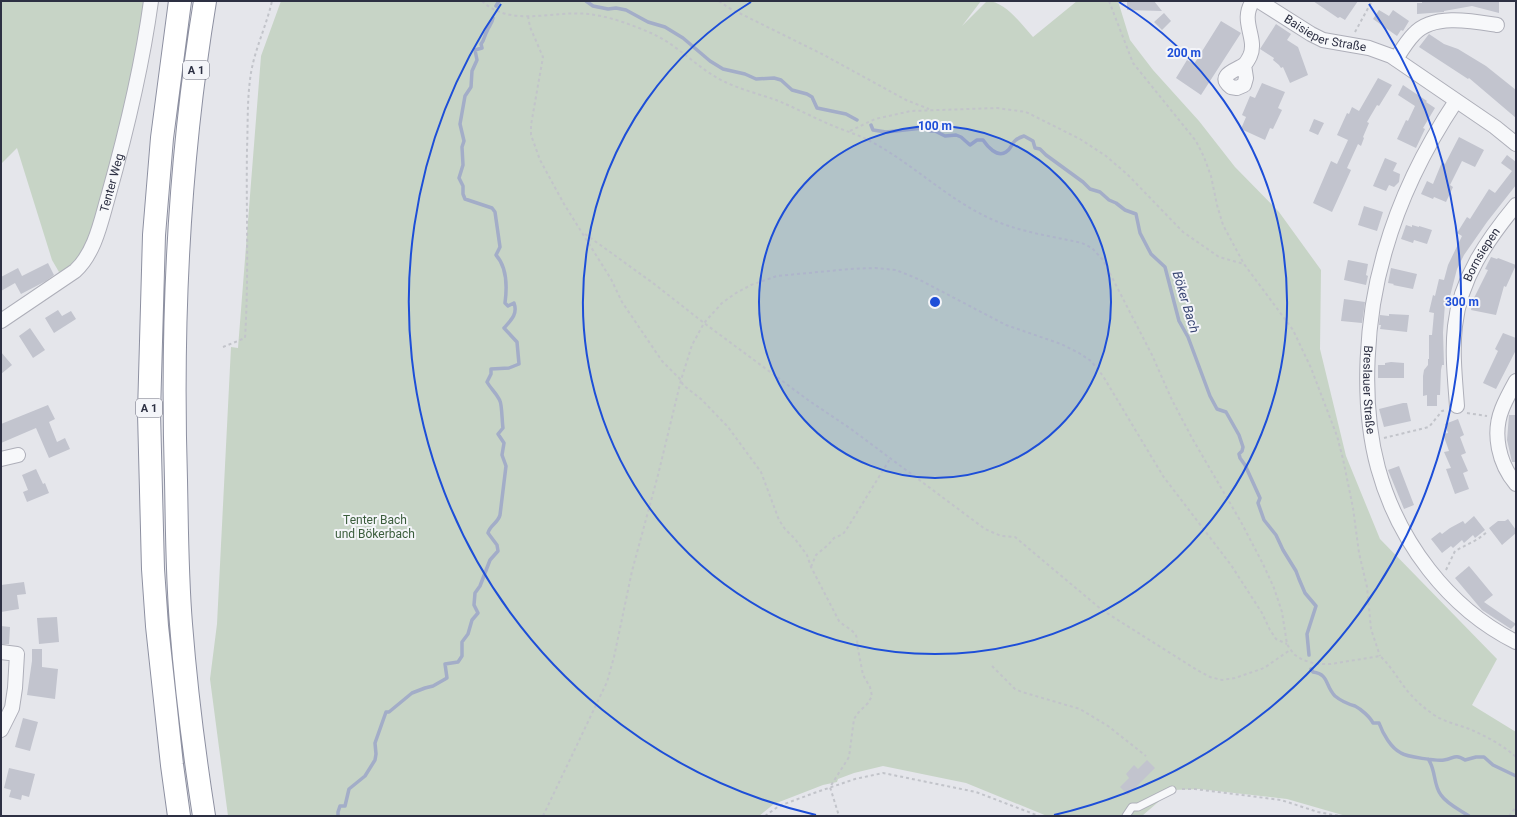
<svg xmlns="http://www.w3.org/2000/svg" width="1517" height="817" viewBox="0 0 1517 817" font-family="Roboto,sans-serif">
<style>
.green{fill:#c7d4c6}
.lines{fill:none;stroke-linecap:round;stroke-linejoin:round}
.stream{stroke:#a3adc8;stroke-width:3.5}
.building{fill:#c2c4ce}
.service-casing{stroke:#aeafb9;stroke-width:9}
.minor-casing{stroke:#aeafb9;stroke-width:16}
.motorway-casing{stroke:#8d90a1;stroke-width:24}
.path{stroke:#c2c4ca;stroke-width:2;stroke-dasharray:3 3;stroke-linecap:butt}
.service{stroke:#f7f8fa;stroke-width:7}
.minor{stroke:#f7f8fa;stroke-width:14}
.motorway{stroke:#fff;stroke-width:22}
.ring{fill:none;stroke:#1d4ed8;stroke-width:2}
.labels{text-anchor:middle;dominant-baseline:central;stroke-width:4;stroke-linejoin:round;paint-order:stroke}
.shield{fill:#f4f5f9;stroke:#696b7a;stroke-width:1}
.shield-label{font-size:11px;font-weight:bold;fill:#2d3043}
.street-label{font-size:12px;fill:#2d3043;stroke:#f4f5f9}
.park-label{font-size:12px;fill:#3b5d3c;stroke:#f4f5f9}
.water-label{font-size:13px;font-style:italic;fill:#3a4774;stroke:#f4f5f9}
.centre{fill:#1d4ed8;stroke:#f4f5f9;stroke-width:2}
.ring-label{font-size:12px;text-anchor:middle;font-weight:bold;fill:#1d4ed8;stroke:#f4f5f9;stroke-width:4;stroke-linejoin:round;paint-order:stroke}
</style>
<rect width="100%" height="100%" fill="#e5e6eb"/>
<path class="green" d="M1 1H144L117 164 81 265 59 272 52 260 17 148 1 164Z
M281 1H981L962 26 987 1C1005 1 1021 24 1033 37L1077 1H1118L1130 40 1153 70 1199 121 1235 167 1279 212 1321 270 1320 349 1346 456 1380 539 1497 659 1472 705 1516 732V816H1346L1287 799 1199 789 1172 790 1142 816H1047L966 783 883 766 854 773 838 779 837 782 823 785 774 804 759 816H228L210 679 217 624 231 347 238 348 261 56Z"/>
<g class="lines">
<path class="stream" d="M586 1 593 6 608 9 616 8 626 10 648 22 665 27 683 38 710 61 723 69 745 74 756 79 774 78 781 80 792 90 807 94 812 97 817 108 846 114 857 120
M496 6 499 1
M871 125 873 130 886 132 923 128 931 131H935L945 136 956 135 961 137 970 145 977 140H983C987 146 997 158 1006 152 1014 147 1009 141 1024 136L1033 141 1035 148 1040 149 1046 155 1083 182 1090 189 1100 192 1109 200 1116 203 1125 210 1136 214 1140 233 1151 254 1165 267 1179 321 1188 337 1210 396 1217 409 1226 412 1239 435 1243 447 1242 451 1239 454 1240 458 1245 465 1260 498 1258 503 1264 520 1276 535 1283 550 1296 571 1299 579 1305 593 1316 606 1307 634 1309 655
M1311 669 1313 672C1329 674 1325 686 1335 696 1341 701 1348 704 1355 706 1361 709 1370 717 1373 723H1379C1383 734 1391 748 1401 753 1407 757 1437 761 1444 760 1454 759 1454 753 1465 760L1476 757H1484L1493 765 1516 776
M1428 759C1436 769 1433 785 1441 795 1447 804 1460 810 1469 816
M338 816V812L340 806H345L349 789 365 776 375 760 376 754 375 743 386 712H389L412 693 425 688 433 686 447 678 445 664 458 662 462 656V642L468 634 472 620 478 613 474 605 475 593 480 586 490 560 498 551 497 545 488 533C490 525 498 523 500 515L506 466 502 455 504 443 498 434 503 428C502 422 502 405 500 401 497 394 491 389 487 382L491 374V369L509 368 519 364 517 342 504 328C511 320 518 314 514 303L508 306 505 303C507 288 507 267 496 255L500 247 495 212 492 208 465 199 463 194V186L459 178 463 165 462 147 464 141 460 124 465 96 471 87 472 71 477 60 475 50 482 48 481 44C485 39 484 36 487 31 489 26 492 24 493 18"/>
</g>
<path class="building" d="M1127 1H1154L1162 11 1127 10Z
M1313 1H1358L1345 20 1340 17 1338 18Z
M1422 1H1499V13L1472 6 1444 11V12L1417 14V3H1422Z
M1379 10 1389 16 1393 10 1409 21 1403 31 1401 30 1397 36 1373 19Z
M1164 13 1171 21 1162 30 1154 22Z
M1221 21 1241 33 1201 95 1176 78 1187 60 1194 64Z
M1276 24 1291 34 1287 40 1298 47 1308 75 1290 83 1283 67 1281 68 1279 65 1273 60 1274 58 1260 49Z
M1429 34 1444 44 1458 49 1486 66 1516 90V118L1469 78 1468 79 1419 47Z
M1378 78 1392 85 1379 106 1377 105 1367 122 1369 123 1363 137 1364 138 1361 146 1358 144 1347 168 1351 170 1332 212 1313 203 1331 161 1337 164 1348 140 1337 135 1347 113 1349 114 1352 107 1359 111Z
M1262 83 1285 92 1278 108 1282 110 1273 129 1270 128 1265 140 1241 129 1246 117 1242 115 1250 96 1255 98Z
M1403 85 1427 101 1426 102 1435 108 1423 128 1425 129 1416 148 1397 139 1406 120 1408 121 1415 106 1398 95Z
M1314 119 1324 123 1318 135 1309 131Z
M1459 137 1484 150 1475 167 1462 161 1450 185 1453 187 1446 202 1434 197 1433 199 1421 194 1427 181 1433 184 1442 162 1445 164Z
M1507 155 1516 162V185L1487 222 1464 255 1457 269 1448 304 1445 303 1443 332 1444 365H1442L1441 370 1440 395H1437V406H1427V395L1423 396V376L1424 370 1428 365V359H1429V335H1432L1434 313 1429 312 1433 295 1435 296 1439 279 1444 280 1448 265 1462 236 1457 233 1467 217 1470 219 1489 189 1495 193 1512 171 1501 163Z
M1385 158 1397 163 1393 171 1400 174 1399 182 1394 187 1389 185 1386 191 1373 186Z
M1364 206 1383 212 1377 231 1358 225Z
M1406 225 1412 227V225L1419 227V226L1432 230 1427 244 1414 240 1413 243 1401 239Z
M1491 257 1497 259 1498 258 1516 265 1506 287 1504 286 1496 315 1471 310 1473 300 1488 270 1485 269Z
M1348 260 1368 264 1366 275 1368 276 1366 285 1344 280Z
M48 263 54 275 46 281 21 294 15 283 1 291V277L18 268 22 276Z
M1391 268 1417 274 1413 289 1393 285 1394 284 1388 283Z
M1344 299 1365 302 1362 323 1341 321Z
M58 310 62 316 71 311 76 319 54 333 45 318Z
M1389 314 1409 315 1407 332 1380 329 1381 325H1379L1380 315 1389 316Z
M30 328 45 350 33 358 19 336Z
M1503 333 1516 338V350L1496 389 1483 383 1498 351 1495 349Z
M1 352 12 365 1 374Z
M1391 362 1404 363V378H1378V365H1385V363Z
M1403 403H1407L1411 421 1384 427 1379 409Z
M48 405 55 419 49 422 57 442 65 438 70 449 49 458 36 428 1 443V424Z
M1509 415H1516V462H1512L1507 440Z
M1458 419 1464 435 1460 437 1466 453 1461 455 1468 471 1463 473 1469 489 1455 494 1446 469 1451 468 1444 452 1449 451 1443 434 1448 433 1445 424Z
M1399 466 1414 505 1404 509 1388 470Z
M36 469 43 484 45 483 49 493 27 502 23 492 28 490 22 475Z
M1474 516 1485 530 1475 538 1473 535 1464 543 1462 540 1453 548 1451 546 1442 553 1431 539 1440 532 1442 534 1450 528 1463 521 1465 524Z
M1508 519 1516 530V533L1502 545 1489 528 1498 521H1505Z
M1469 566 1493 595 1484 602 1516 624 1511 629 1482 610 1455 578Z
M24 582 26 594 17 595 19 609 1 612V585Z
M57 617 59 642 39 644 37 618Z
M1 626 10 627 9 644H1Z
M32 649H42V667L58 669 55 699 27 695 32 661Z
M23 718 38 722 30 751 15 747Z
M1147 760 1155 768 1128 795 1120 787 1129 778 1126 774 1134 765 1138 769Z
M9 768 35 774 29 797 22 795 21 800 9 797 11 790 4 788Z"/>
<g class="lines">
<g class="service-casing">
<path id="service" d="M1126 816 1132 807H1138L1172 790"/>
</g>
<g class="minor-casing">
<g id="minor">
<path id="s1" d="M1259 1 1311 34 1323 40 1369 48 1391 56 1495 127 1516 144"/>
<path d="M1396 59C1401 51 1407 41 1414 34 1433 13 1473 21 1497 25"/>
<path d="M1244 65 1246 78 1244 85 1237 88 1231 87C1215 74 1239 70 1245 64 1247 62 1249 58 1250 56 1258 38 1239 21 1253 1"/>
<path id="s2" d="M1456 101C1426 146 1400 198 1385 251 1366 315 1360 402 1378 468 1398 541 1448 608 1516 642"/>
<path id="s3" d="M1 321 75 271C95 253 101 221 108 197 126 133 142 67 151 1"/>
<path d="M1516 381C1511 390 1506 399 1502 409 1492 434 1499 464 1516 484"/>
<path id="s4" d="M1457 406C1455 379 1452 352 1455 326 1460 279 1487 240 1516 205"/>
<path d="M1 459 18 455"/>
<path d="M1 652 17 654 15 688 12 708 1 730"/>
</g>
</g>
<g class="motorway-casing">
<path id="motorway" d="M179 816 172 765 157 626 153 569 149 413 154 235 162 138 180 1
M204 816C194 752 186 688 181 624 177 576 177 528 176 480 171 320 179 159 205 1"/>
</g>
<path class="path" d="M482 1C511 28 553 10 588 14 609 16 632 25 651 33 678 45 697 68 723 81 739 89 759 94 776 100 796 108 816 119 836 127 848 132 859 135 870 141 912 163 946 198 989 218 1018 232 1051 236 1082 243L1092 248 1103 260 1152 355 1172 400 1192 438 1241 522 1263 564 1274 588 1282 612 1287 644 1290 649 1295 655 1303 660 1316 664H1331L1380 656C1394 669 1400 684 1413 697 1419 704 1426 709 1434 715 1446 723 1461 725 1474 731 1489 738 1504 746 1516 757
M719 1 729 8 822 54 906 100 929 109
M1109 1 1133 63 1196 141 1204 157 1211 176 1217 205 1223 225 1244 264
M528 16 530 27 543 57 531 125V135L540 160 564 204 611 279 622 302 662 361 681 380 683 385 701 399 728 427 761 472 779 520 785 529 795 539 807 555 811 567 839 621C847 629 859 631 857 644L863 675 870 687 872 696 868 703 858 713 854 719 849 757 830 787 839 816
M1355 32 1372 1
M850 131 875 119 911 111 997 108 1026 112 1080 139 1106 156 1128 175 1183 232 1219 257 1244 264 1293 330 1311 368 1337 436 1343 459 1353 508 1359 553 1367 587 1371 629 1380 656
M585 234 653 283 704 323 808 400 851 429 985 529 1001 536 1015 537 1102 610 1197 670 1210 677 1222 680 1235 678 1264 668 1290 650
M223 347 245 338C249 275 246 212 247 149 248 126 247 103 250 80 253 52 266 28 272 1
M1467 413 1487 416
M1384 438 1429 427 1442 411 1446 410
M811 567 816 555 828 545 834 538 843 534 848 527 890 459
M1446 570 1455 551 1478 539 1487 532
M992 666 1015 689 1022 692 1080 709 1108 726 1146 756
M1182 789H1195L1281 800 1318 812 1339 816
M543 816 607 682 614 657 632 571 658 475 681 380 692 345 704 323 722 303 736 293 751 285 777 276 850 269 875 268 896 270 918 279 1006 325 1061 344 1079 353 1091 361 1103 376 1163 476 1231 565 1262 613 1270 630 1276 639 1287 644
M765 816 779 806 814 793 855 779 883 773 976 792 1039 816
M1509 816 1516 807"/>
<use href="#service" class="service"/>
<use href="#minor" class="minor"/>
<use href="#motorway" class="motorway"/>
</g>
<circle cx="935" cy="302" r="176" fill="#1d4ed8" fill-opacity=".12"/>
<g class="ring">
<circle cx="935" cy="302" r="176"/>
<path d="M1119 2A352 352 0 1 1 751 2"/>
<path d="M816 815A527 527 0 0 1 501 4M1369 4A527 527 0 0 1 1054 815"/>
</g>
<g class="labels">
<g class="shield">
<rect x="183" y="61" width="26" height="18" rx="3"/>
<rect x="136" y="399" width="26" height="18" rx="3"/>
</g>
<g class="shield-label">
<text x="196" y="70">A 1</text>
<text x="149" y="408">A 1</text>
</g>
<g class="street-label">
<text stroke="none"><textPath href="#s1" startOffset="75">Baisieper Straße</textPath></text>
<text stroke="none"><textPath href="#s3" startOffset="186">Tenter Weg</textPath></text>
<text stroke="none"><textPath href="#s4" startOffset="157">Bornsiepen</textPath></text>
<text stroke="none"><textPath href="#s2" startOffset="307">Breslauer Straße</textPath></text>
</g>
<g class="park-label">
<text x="375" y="520">Tenter Bach<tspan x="375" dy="14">und Bökerbach</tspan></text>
</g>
<g class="water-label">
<text transform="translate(1186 302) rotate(73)">Böker Bach</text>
</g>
</g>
<circle cx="935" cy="302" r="6" class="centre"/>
<g class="ring-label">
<text x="1184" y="57">200 m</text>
<text x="935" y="130">100 m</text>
<text x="1462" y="306">300 m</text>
</g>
<rect width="1517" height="817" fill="none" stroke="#2d3043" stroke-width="4"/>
</svg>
